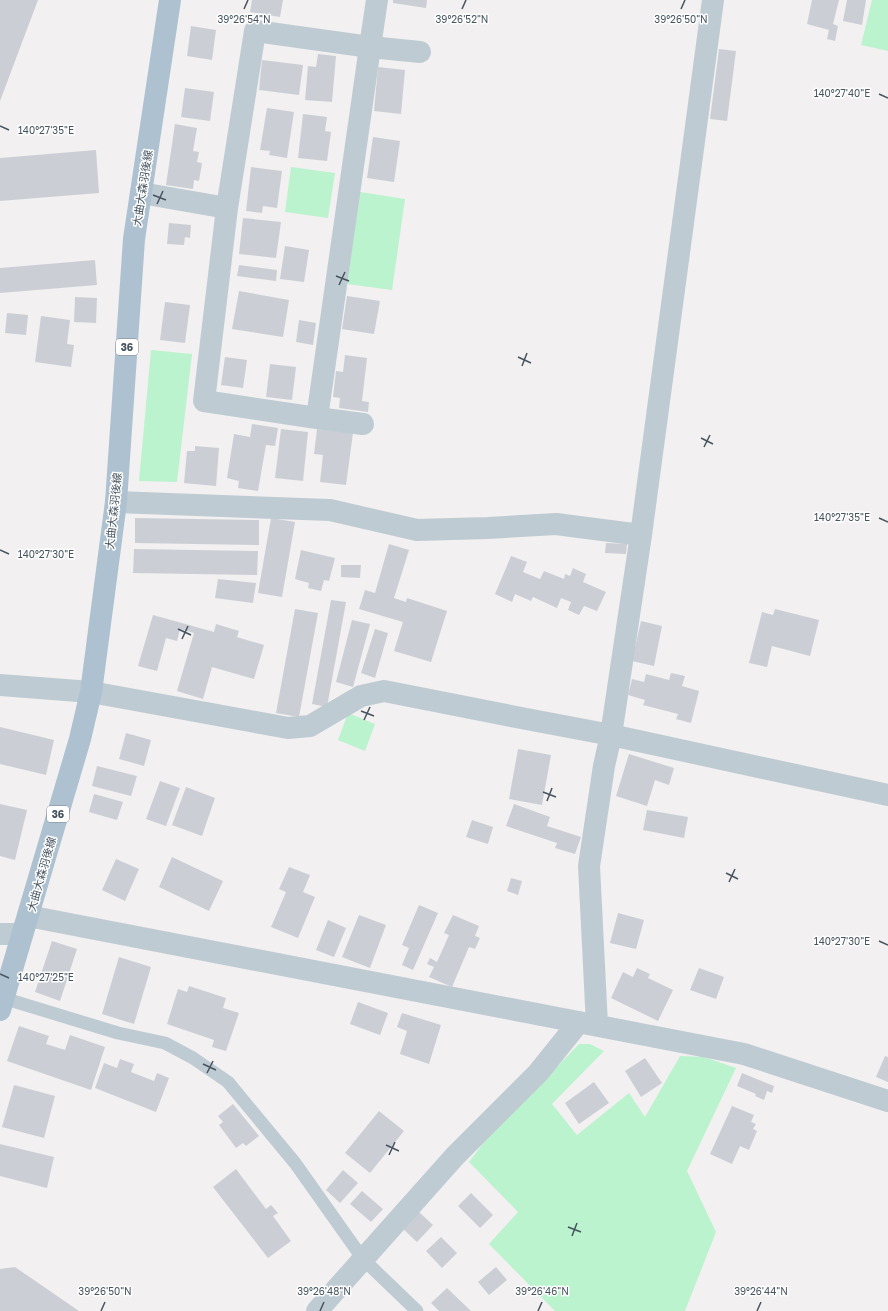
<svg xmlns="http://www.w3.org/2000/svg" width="888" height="1311" viewBox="0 0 888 1311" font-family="'Golos Text','Noto Sans JP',sans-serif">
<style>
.green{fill:#bbf3ce}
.building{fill:#cbcfd5}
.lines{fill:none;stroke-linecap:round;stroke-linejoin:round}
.lane{stroke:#bfcbd3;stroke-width:13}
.street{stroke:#bfcbd3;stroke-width:22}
.primary{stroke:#adc1d1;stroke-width:22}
.ticks{fill:none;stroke:#46545f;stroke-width:1.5}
.labels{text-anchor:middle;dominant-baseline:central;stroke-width:3;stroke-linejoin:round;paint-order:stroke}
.shield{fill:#fff;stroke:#7e878f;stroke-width:1}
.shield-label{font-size:10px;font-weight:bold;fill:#46545f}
.street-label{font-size:11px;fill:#46545f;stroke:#fff}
.ticks-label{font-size:10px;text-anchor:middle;fill:#46545f;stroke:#fff;stroke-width:3;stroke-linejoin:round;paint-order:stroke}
</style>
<rect width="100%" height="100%" fill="#f2f0f0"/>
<path class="green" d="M872 0H888V51L861 45Z
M291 167 335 173 328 218 285 212Z
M360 192 405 199 392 290 347 284Z
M151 350 192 354 177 482 139 481Z
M348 713 375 724 365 751 338 740Z
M579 1044H590L604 1051 552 1104 577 1135 629 1093 645 1117 680 1056 704 1057 736 1068 687 1171 716 1232 685 1311H555L489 1244 518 1212 469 1162 485 1141Z"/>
<path class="building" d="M0 0H38L0 101Z
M252 0H283L280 17 250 12Z
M393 0H427L426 8 393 3Z
M812 0H839L833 24 838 26 835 41 827 39 829 30 807 24Z
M847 0H866L862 25 843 21Z
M191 26 216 30 212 60 187 56Z
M719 49 736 51 727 121 710 119Z
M318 54 336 56 332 102 305 100 308 66 316 67Z
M262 60 303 65 299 95 259 90Z
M378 67 405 70 401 114 374 111Z
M185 88 214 92 210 121 181 117Z
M267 108 294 112 287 158 269 155 270 151 260 150Z
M303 114 327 117 325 131 331 132 327 161 298 158Z
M175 124 197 128 193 151 199 152 197 162 202 163 199 181 194 180 193 189 166 185Z
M373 137 400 141 394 182 367 178Z
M96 150 99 193 0 201V158Z
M251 167 282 171 277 208 263 206 262 213 246 211Z
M243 218 281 222 276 258 239 254Z
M169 223 191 225 190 238 185 237 184 245 167 244Z
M285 246 309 250 304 282 280 279Z
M95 260 97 285 0 293V268Z
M239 265 277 270 276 281 237 276Z
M239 291 289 300 283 337 232 329Z
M347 296 380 301 374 334 342 329Z
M75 297 97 298 96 323 74 322Z
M165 302 190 305 185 343 160 340Z
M7 313 28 315 26 335 5 333Z
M41 316 70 320 67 344 74 345 71 367 35 362Z
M299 320 316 323 313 345 296 342Z
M345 355 367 358 362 401 369 402 368 412 339 408 340 398 333 397 336 371 343 372Z
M225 357 247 360 243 388 221 385Z
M270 364 296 367 292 400 266 397Z
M252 424 278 428 275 446 266 445 258 491 238 488 239 481 227 478 234 434 250 437Z
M281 429 308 432 303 481 275 478Z
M317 429 353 433 346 485 320 482 323 455 314 454Z
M195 446 219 448 216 486 184 483 187 451H195Z
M135 518 259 520V545L135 543Z
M271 518 295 522 282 597 258 593Z
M606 543 627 544 626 554 605 553Z
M389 544 409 550 394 598 406 602 407 598 447 611 431 662 394 651 403 622 359 609 365 590 375 593Z
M134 549 258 551 257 575 133 573Z
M301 550 335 558 329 581 324 580 321 591 308 588 309 583 295 579Z
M511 556 527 562 523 572 540 579 544 571 564 579 565 574 570 576 573 568 586 574 583 582 606 592 597 611 584 606 579 615 568 610 571 602 561 598 557 608 533 597 531 601 515 594 512 602 495 594Z
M341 565H361L360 578 341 577Z
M218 579 256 583 253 603 215 598Z
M331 600 346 602 327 707 312 704Z
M295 609 318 613 299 717 276 713Z
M775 609 819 620 810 656 772 646 767 667 749 663 762 612 773 615Z
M153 615 214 632 216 624 239 631 237 637 264 645 254 679 212 667 203 699 177 691 194 633 180 629 177 641 166 638 157 671 138 666Z
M352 620 370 624 353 687 336 682Z
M641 621 662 626 654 666 632 661Z
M375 629 388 633 375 678 361 673Z
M671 673 685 676 682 686 699 691 691 723 676 719 678 714 643 705 645 700 628 695 632 679 644 682 646 674 669 680Z
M0 727 54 740 46 775 0 764Z
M126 733 151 740 144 766 119 759Z
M518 749 551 755 542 805 509 799Z
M629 754 674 768 669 785 655 780 647 806 616 796Z
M97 766 137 776 131 796 92 786Z
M160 781 180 788 166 826 146 819Z
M186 787 215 798 202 836 172 825Z
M94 794 123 802 117 820 89 812Z
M0 804 27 810 15 860 0 856Z
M514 804 550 817 547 826 581 837 575 854 555 848 557 843 506 826Z
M647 810 688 817 684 838 643 830Z
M472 820 493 827 488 844 466 837Z
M172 857 223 881 209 911 159 887Z
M116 859 139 869 125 901 102 890Z
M289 867 310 875 303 892 315 897 298 938 271 927 286 892 279 889Z
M511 878 522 881 518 895 507 891Z
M419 905 438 913 413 970 402 965 409 948 402 945Z
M618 913 644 920 636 949 610 943Z
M359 915 386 925 370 968 342 957Z
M453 915 479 926 475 936 480 938 475 949 469 947 452 987 429 977 434 967 427 964 430 958 437 962 449 935 444 933Z
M328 920 346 928 334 957 316 950Z
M52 941 77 949 60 1001 35 992Z
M119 957 151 967 134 1024 102 1014Z
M637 968 650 974 648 978 673 990 658 1021 611 998 623 972 633 977Z
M699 968 724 977 716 999 690 990Z
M189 986 226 998 223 1008 239 1013 226 1051 212 1047 214 1040 167 1024 178 989 187 992Z
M358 1002 388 1013 380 1035 350 1024Z
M402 1013 441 1025 429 1064 400 1054 407 1031 397 1027Z
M19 1026 49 1036 46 1044 65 1050 70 1035 105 1047 91 1090 7 1061Z
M885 1056 888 1057V1082L876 1077Z
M645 1058 662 1083 641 1097 625 1071Z
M120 1059 134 1064 131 1072 154 1081 157 1073 169 1078 156 1112 95 1088 104 1063 117 1068Z
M742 1073 774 1086 772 1093 767 1091 764 1100 755 1096 756 1094 737 1086Z
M594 1082 609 1103 579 1124 565 1103Z
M14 1085 55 1096 44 1138 2 1127Z
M233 1104 259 1136 246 1146 243 1143 236 1148 219 1125 223 1122 218 1116Z
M732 1106 754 1115 751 1122 756 1124 753 1129 757 1131 749 1150 740 1146 732 1164 710 1154Z
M379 1111 404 1131 370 1173 345 1153Z
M0 1144 54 1157 47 1188 0 1176Z
M236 1169 266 1209 271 1205 278 1213 273 1216 291 1241 268 1258 213 1187Z
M343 1170 358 1183 340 1203 326 1190Z
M362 1191 383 1209 371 1222 350 1204Z
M471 1193 493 1215 480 1228 458 1206Z
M418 1211 433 1225 417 1242 402 1228Z
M441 1237 457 1253 442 1268 426 1251Z
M15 1267 79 1311H0V1269Z
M496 1267 507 1280 489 1295 478 1282Z
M447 1288 471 1311H439L431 1303Z"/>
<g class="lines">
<path class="lane" d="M3 998 118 1033 165 1043 193 1058 228 1082 295 1163 363 1259 417 1311"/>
<path class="street" d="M377 0 370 47 317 418 204 401 227 208 255 31 370 47 420 52
M141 193 227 208
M317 418 363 424
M116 502 330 510 417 530 488 528 556 524 641 535
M0 685 91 692 288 728 310 726 361 696 384 691 516 717 611 735 888 795
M28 916 744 1054 888 1101
M0 934H22
M597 1025 589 866 604 766 611 735 641 535 713 0
M317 1311 455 1156 538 1073 579 1022"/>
<path class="primary" d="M0 1010 80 739 91 692 116 502 134 239 170 0"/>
</g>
<path class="ticks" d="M244 9 248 0M462 9 466 0M681 9 685 0M879 94 888 98M0 126 9 130M153 195 166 200M157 204 163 191M336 276 349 281M339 285 345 272M518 357 531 363M522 366 527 353M701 438 713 444M704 447 710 435M879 518 888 522M0 550 9 554M178 629 191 635M182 639 188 626M361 711 374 716M364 720 370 707M543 792 556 797M547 801 552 788M726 873 738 879M729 882 735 869M879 941 888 945M0 974 9 978M203 1064 216 1070M207 1073 213 1061M386 1145 399 1151M389 1155 395 1142M568 1227 581 1232M572 1236 577 1223M101 1311 105 1302M320 1311 324 1302M538 1311 542 1302M757 1311 761 1302"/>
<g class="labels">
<g class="shield">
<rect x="116" y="339" width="22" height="16" rx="3"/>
<rect x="47" y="806" width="22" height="16" rx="3"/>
</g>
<g class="shield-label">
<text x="127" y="347">36</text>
<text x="58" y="814">36</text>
</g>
<g class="street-label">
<text transform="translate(142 188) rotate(-81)">大曲大森羽後線</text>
<text transform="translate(113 511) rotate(-84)">大曲大森羽後線</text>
<text transform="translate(41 874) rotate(-74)">大曲大森羽後線</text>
</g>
</g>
<g class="ticks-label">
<text x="244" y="23">39°26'54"N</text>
<text x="462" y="23">39°26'52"N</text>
<text x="681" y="23">39°26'50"N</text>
<text x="842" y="97">140°27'40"E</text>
<text x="46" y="134">140°27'35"E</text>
<text x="842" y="521">140°27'35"E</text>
<text x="46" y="558">140°27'30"E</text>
<text x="842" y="945">140°27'30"E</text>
<text x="46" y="981">140°27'25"E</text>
<text x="105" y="1295">39°26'50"N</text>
<text x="324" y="1295">39°26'48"N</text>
<text x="542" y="1295">39°26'46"N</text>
<text x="761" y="1295">39°26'44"N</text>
</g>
</svg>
